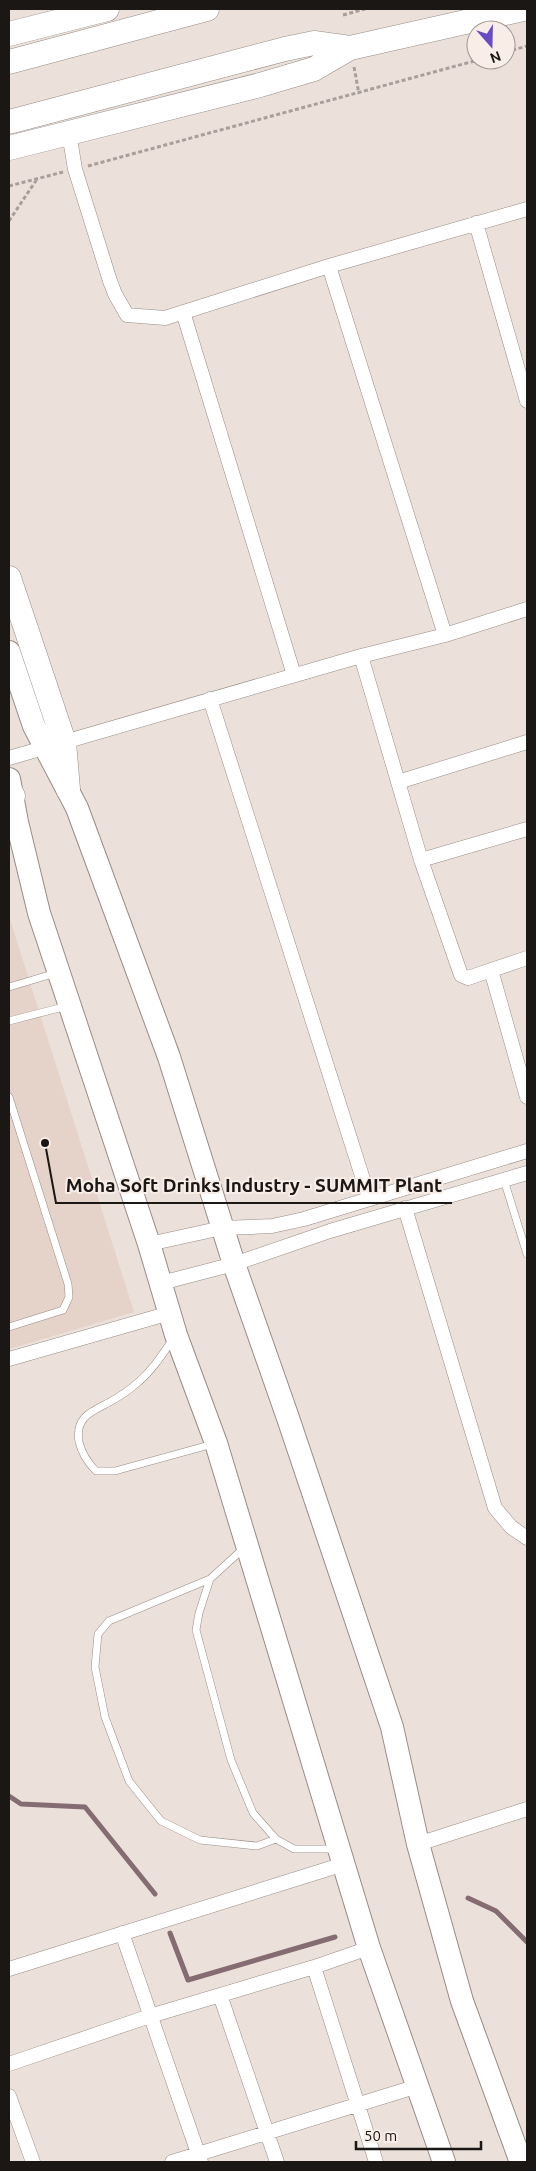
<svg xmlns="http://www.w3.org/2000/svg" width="536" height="2171" viewBox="0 0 536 2171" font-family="Ubuntu,sans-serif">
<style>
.built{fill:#e5d2c8}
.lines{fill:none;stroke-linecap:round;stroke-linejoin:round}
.stream{stroke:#856c72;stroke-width:5}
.service-casing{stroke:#978c86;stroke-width:8}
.minor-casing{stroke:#978c86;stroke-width:15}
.primary-casing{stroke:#978c86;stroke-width:24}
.trunk-casing{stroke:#978c86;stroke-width:25}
.path{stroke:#a89f9a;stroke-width:3;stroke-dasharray:4 2.5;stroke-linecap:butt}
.service{stroke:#fff;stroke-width:7}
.minor{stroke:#fff;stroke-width:14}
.primary{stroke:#fff;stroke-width:22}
.trunk{stroke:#fff;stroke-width:24}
.leader{fill:none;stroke:#1b1715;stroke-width:2}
.callout-dot{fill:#1b1715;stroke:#f9ede7;stroke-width:2}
.callout-label{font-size:19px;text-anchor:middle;font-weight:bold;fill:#1b1715;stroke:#f9ede7;stroke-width:4;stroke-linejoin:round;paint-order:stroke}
</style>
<rect width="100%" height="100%" fill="#ece0da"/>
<path class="built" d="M9 916 134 1312 9 1349Z"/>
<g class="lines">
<path class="stream" d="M9 1796 21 1804 85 1807 155 1894
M468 1898 496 1911 527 1942
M170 1933 188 1980 335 1937"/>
<g class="service-casing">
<path id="service" d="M9 987 56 973
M9 1021 67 1006
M9 1097 68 1284 69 1297 63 1310 9 1327
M504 1180 527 1254
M173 1339C162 1355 152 1371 136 1384 128 1391 117 1398 108 1403 90 1412 75 1418 79 1442 82 1454 87 1462 96 1471H115L213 1444
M244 1548 210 1579 199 1613 196 1630 231 1760 253 1813 276 1839 294 1849H335
M210 1579 109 1621 98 1634 95 1667 105 1717 129 1781 161 1821 200 1840 257 1846 276 1839"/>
</g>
<g class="minor-casing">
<path id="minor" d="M69 133 75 169 110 281 115 294 127 315 165 318 329 266 527 209
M476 223 527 401
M329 266 445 635
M183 312 294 675
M361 656 421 860 461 975 468 978 527 958
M210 699 369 1198
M9 758 361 656 445 635 527 609
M398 782 527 742
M421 860 527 829
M491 970 527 1097
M405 1208 495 1508 511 1527 527 1538
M149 1244 222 1228 272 1226 304 1219 527 1151
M161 1283 234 1264 330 1231 527 1173
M9 1359 170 1313
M418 1844 527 1809
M122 1933 201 2162
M314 1967 376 2162
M9 1969 344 1864
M220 1995 277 2162
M9 2064 150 2016 314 1967 369 1948
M9 2096 33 2162
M172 2162 418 2086"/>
</g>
<g class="primary-casing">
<path id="primary" d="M9 652 34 726 77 808 169 1057 234 1264 288 1418 392 1727 418 1844 462 2001 521 2162
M9 779 17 822 39 913 149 1244 176 1335 216 1443 369 1948 444 2162"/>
</g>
<g class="trunk-casing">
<path id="trunk" d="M9 34 107 9
M9 62 207 9
M9 122 285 49 314 43 350 48
M9 148 260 85 314 69 350 48 523 9
M9 578 64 742 68 789
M9 790 13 796"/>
</g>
<path class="path" d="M343 15 365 9
M506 52 527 46
M354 67 359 94
M88 166 478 60
M9 186 63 172
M9 221 37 179"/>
<use href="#service" class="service"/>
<use href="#minor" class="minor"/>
<use href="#primary" class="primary"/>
<use href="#trunk" class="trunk"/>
</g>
<path class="leader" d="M45 1143L56 1203H452"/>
<circle class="callout-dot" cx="45" cy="1143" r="5"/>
<g class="callout-label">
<text x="254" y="1192">Moha Soft Drinks Industry - SUMMIT Plant</text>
</g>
<rect width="536" height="2171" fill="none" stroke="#1b1715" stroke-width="20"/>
<g transform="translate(491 45) rotate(160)"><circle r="24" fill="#f9ede7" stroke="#a09793"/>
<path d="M0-4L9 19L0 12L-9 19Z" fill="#684bc4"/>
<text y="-8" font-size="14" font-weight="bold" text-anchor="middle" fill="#1b1715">N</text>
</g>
<path d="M356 2141v8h125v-8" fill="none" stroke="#1b1715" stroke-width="2.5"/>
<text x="364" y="2141" font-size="15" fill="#1b1715" stroke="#f9ede7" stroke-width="4" paint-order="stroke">50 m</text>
</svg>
